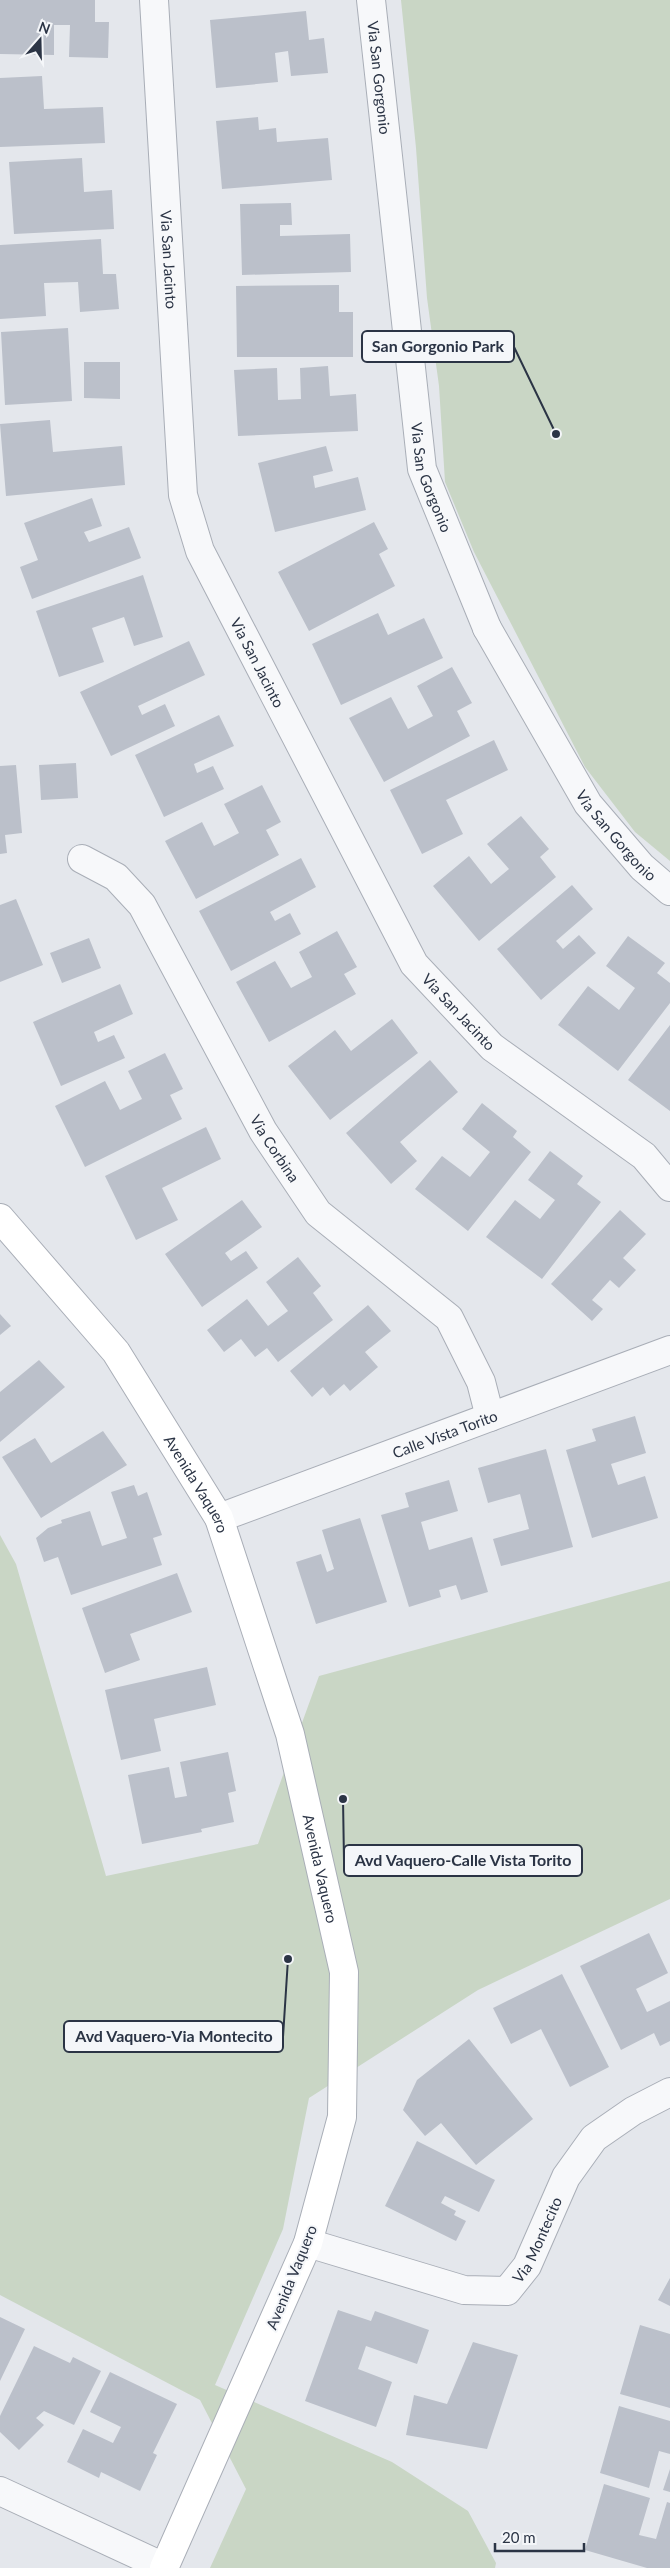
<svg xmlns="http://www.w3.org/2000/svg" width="670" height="2568" viewBox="0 0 670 2568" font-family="Lato,sans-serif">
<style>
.green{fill:#c9d6c5}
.building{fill:#bbc0ca}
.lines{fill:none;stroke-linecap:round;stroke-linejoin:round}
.minor-casing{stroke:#a9aeb7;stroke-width:30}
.tertiary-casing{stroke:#a9aeb7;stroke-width:30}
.secondary-casing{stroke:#a9aeb7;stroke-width:30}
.minor{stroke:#f7f8fa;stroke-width:28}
.tertiary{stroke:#f7f8fa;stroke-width:28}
.secondary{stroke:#fff;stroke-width:28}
.labels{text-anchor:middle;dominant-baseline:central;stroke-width:4;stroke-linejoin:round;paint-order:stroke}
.street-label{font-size:15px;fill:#2b3445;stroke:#f4f6f9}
.leader{fill:none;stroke:#2b3445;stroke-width:2}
.callout-dot{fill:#2b3445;stroke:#f4f6f9;stroke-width:2}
.callout{fill:#f4f6f9;stroke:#2b3445;stroke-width:2}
.callout-label{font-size:16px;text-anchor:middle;font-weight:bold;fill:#2b3445}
</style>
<rect width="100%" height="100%" fill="#e4e7ec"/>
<path class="green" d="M401 0H670V861L635 832 585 767 474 552 445 482 439 386 427 298 416 148Z
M0 1535 16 1564 106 1876 258 1844 319 1676 670 1581V1899L478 1990 309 2098 283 2229 215 2385 392 2462 468 2511 496 2563 495 2568H210L246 2489 200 2400 0 2295Z"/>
<path class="building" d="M0 0H95V22H109L108 58 69 57 70 25H54V55L0 54Z
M306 11 309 40 324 38 328 73 291 76 288 51 275 53 278 82 216 88 210 20Z
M42 76 44 109 103 107 105 143 0 147V78Z
M258 117 259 130 276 128 277 142 328 138 332 180 222 189 216 121Z
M82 158 84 192 112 190 114 229 14 234 9 162Z
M291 203 292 225H280V236L350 234 351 272 242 275 240 204Z
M101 239 103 274H116L119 309 80 312 78 282 44 283 46 316 0 319V245Z
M339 285V312H353V357H237L236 286Z
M68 328 72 401 5 405 1 332Z
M84 362H120V399L84 398Z
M328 366 330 396 356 394 358 431 238 436 234 370 277 368 278 400 301 399 300 368Z
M50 420 53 452 122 446 125 485 6 496 0 424Z
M326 446 333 471 313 476 315 488 358 477 366 510 275 532 258 463Z
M92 498 102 526 84 532 89 542 129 527 141 558 32 599 20 567 38 560 24 523Z
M374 522 388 549 379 554 395 586 309 631 278 572Z
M143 575 163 637 134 646 124 617 92 628 104 662 59 677 36 611Z
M378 613 388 635 424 618 443 658 341 705 312 644Z
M189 641 205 675 138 706 142 715 165 704 175 726 111 756 80 692Z
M452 667 472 703 457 711 470 736 384 782 349 718 391 697 408 729 433 716 417 686Z
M219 715 234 746 194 764 197 773 213 766 224 789 164 817 135 755Z
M494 740 508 770 446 800 463 834 422 854 390 790Z
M76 763 78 798 41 800 39 765Z
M16 765 22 833 5 835 7 853 0 854V766Z
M262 785 281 822 266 830 279 855 196 899 165 841 202 822 214 846 239 833 224 804Z
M521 816 549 849 540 857 556 877 479 941 433 886 469 856 491 884 509 869 487 844Z
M301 858 316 887 270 912 275 921 290 913 301 934 231 971 199 911Z
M572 885 593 909 556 941 563 949 579 935 596 953 541 1000 497 949Z
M16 899 43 965 0 982V905Z
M337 931 357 967 344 974 356 994 269 1042 236 982 275 961 291 988 312 977 299 952Z
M628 936 665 963 657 973 670 983V1003L618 1071 558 1025 588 986 619 1010 635 988 606 966Z
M89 938 101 968 62 983 50 953Z
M120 984 133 1014 94 1032 98 1042 114 1035 125 1058 61 1086 33 1022Z
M392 1019 418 1053 330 1120 288 1066 335 1030 351 1051Z
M670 1025V1111L628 1080Z
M165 1053 183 1089 170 1095 182 1119 85 1167 55 1106 105 1081 120 1110 142 1099 128 1071Z
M430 1060 458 1092 400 1142 417 1161 391 1184 346 1133Z
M482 1103 517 1131 513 1137 531 1152 468 1231 415 1189 442 1156 470 1177 490 1152 462 1129Z
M206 1127 221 1159 162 1188 178 1220 136 1240 105 1176Z
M550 1151 583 1176 577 1184 601 1202 542 1279 486 1237 515 1200 540 1219 555 1200 528 1180Z
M242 1200 262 1227 225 1253 231 1261 246 1251 258 1268 202 1307 165 1254Z
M620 1210 646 1234 623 1258 636 1270 619 1288 610 1280 592 1300 603 1309 592 1321 551 1284Z
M298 1257 321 1286 313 1293 333 1320 278 1362 267 1348 255 1357 241 1339 224 1352 207 1330 247 1299 268 1326 288 1311 266 1282Z
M368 1305 391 1331 365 1352 378 1367 350 1391 344 1384 330 1396 323 1387 312 1397 290 1371Z
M0 1314 11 1326 0 1335Z
M39 1360 65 1387 0 1442V1392Z
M635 1416 646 1453 611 1464 618 1485 645 1476 658 1518 592 1538 566 1450 596 1441 592 1429Z
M103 1431 127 1465 41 1518 2 1457 35 1438 51 1463Z
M546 1449 573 1547 501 1566 493 1539 529 1529 520 1494 488 1503 478 1468Z
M449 1480 458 1511 421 1522 429 1550 472 1537 488 1592 461 1600 456 1585 439 1590 441 1597 409 1607 381 1515 409 1507 405 1493Z
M134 1485 138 1496 147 1492 162 1535 153 1538 162 1565 71 1595 58 1557 44 1562 36 1538 48 1528 62 1523 61 1520 90 1511 102 1546 127 1538 111 1492Z
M360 1518 387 1602 316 1624 296 1562 321 1554 327 1572 334 1569 322 1530Z
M177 1573 192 1612 130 1634 140 1660 105 1673 82 1608Z
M207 1667 216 1705 154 1719 161 1751 121 1760 105 1690Z
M228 1752 236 1791 228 1793 234 1822 201 1829 202 1832 142 1844 128 1775 169 1767 175 1798 187 1796 180 1762Z
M649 1933 668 1973 636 1989 647 2012 670 2001V2041L660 2046 654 2033 621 2050 580 1966Z
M562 1974 609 2067 570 2087 541 2029 511 2044 493 2008Z
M469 2039 533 2119 476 2165 441 2123 425 2136 403 2110 417 2080Z
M417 2141 495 2180 479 2212 445 2196 441 2203 456 2211 454 2215 466 2221 456 2241 385 2206Z
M670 2278V2306L658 2300Z
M338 2310 371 2321 375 2311 429 2330 417 2364 366 2346 358 2369 392 2382 376 2427 305 2401Z
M0 2317 25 2329 0 2381Z
M640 2325 670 2334V2408L620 2394Z
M473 2342 518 2355 487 2449 406 2435 414 2395 447 2404Z
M34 2346 70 2363 73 2357 101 2371 74 2425 44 2411 36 2418 44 2425 19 2450 0 2432V2416Z
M110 2372 177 2404 153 2453 157 2455 140 2491 101 2472 99 2478 67 2462 83 2429 113 2443 121 2427 90 2412Z
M619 2406 670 2421V2454L659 2451 649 2488 600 2473Z
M670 2469V2492L663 2490Z
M604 2484 650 2498 639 2535 656 2539 667 2502 670 2503V2568H647L585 2550Z"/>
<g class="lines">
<g class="minor-casing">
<g id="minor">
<path id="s1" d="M154 0 183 495 200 551 414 964 492 1047 644 1156 670 1187"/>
<path id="s2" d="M487 628 588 804 642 867 670 891"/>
<path id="s3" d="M82 859 116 877 142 905 263 1131 318 1213 449 1318 481 1382 490 1417"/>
<path id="s4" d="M308 2243 464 2290 507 2291 527 2266 566 2177 594 2138 633 2111 670 2092"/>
<path d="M0 2491 164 2567"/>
</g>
</g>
<g class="tertiary-casing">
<g id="tertiary">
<path id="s5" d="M371 0 422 469 487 628"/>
<path id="s6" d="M219 1518 670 1350"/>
</g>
</g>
<g class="secondary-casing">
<g id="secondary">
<path id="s7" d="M0 1218 116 1352 219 1518 290 1734 344 1972 342 2117 308 2243 164 2568"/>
</g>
</g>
<use href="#minor" class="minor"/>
<use href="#tertiary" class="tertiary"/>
<use href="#secondary" class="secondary"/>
</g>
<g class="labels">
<g class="street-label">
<text stroke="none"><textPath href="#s5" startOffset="78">Via San Gorgonio</textPath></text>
<text stroke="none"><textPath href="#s1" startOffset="260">Via San Jacinto</textPath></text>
<text stroke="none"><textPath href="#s5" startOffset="482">Via San Gorgonio</textPath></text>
<text stroke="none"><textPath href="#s1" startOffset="680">Via San Jacinto</textPath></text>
<text stroke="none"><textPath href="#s2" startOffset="245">Via San Gorgonio</textPath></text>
<text stroke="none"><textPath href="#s1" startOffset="1085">Via San Jacinto</textPath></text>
<text stroke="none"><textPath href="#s3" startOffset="354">Via Corbina</textPath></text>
<text stroke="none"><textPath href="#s6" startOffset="241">Calle Vista Torito</textPath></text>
<text stroke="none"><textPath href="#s7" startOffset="332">Avenida Vaquero</textPath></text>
<text stroke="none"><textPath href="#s7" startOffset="738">Avenida Vaquero</textPath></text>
<text stroke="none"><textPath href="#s4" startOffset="266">Via Montecito</textPath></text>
<text transform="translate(291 2277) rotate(-68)">Avenida Vaquero</text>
</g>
</g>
<path class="leader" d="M556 434L514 347M343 1799L344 1861M288 1959L283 2037"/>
<g class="callout-dot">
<circle cx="556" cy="434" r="5"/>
<circle cx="343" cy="1799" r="5"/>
<circle cx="288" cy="1959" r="5"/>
</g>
<g class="callout">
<rect x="362" y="331" width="152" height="31" rx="5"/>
<rect x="344" y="1845" width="238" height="31" rx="5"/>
<rect x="64" y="2021" width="219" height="31" rx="5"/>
</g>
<g class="callout-label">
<text x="438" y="352">San Gorgonio Park</text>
<text x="463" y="1866">Avd Vaquero-Calle Vista Torito</text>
<text x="174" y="2042">Avd Vaquero-Via Montecito</text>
</g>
<g transform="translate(40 40) rotate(20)" stroke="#f4f6f9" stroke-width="4" paint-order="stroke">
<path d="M0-4L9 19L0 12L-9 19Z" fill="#2b3445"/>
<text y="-8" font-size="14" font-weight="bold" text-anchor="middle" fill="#2b3445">N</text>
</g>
<path d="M495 2543v8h89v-8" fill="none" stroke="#2b3445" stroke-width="2.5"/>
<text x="502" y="2543" font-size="15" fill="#2b3445" stroke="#f4f6f9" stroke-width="4" paint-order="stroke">20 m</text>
</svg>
